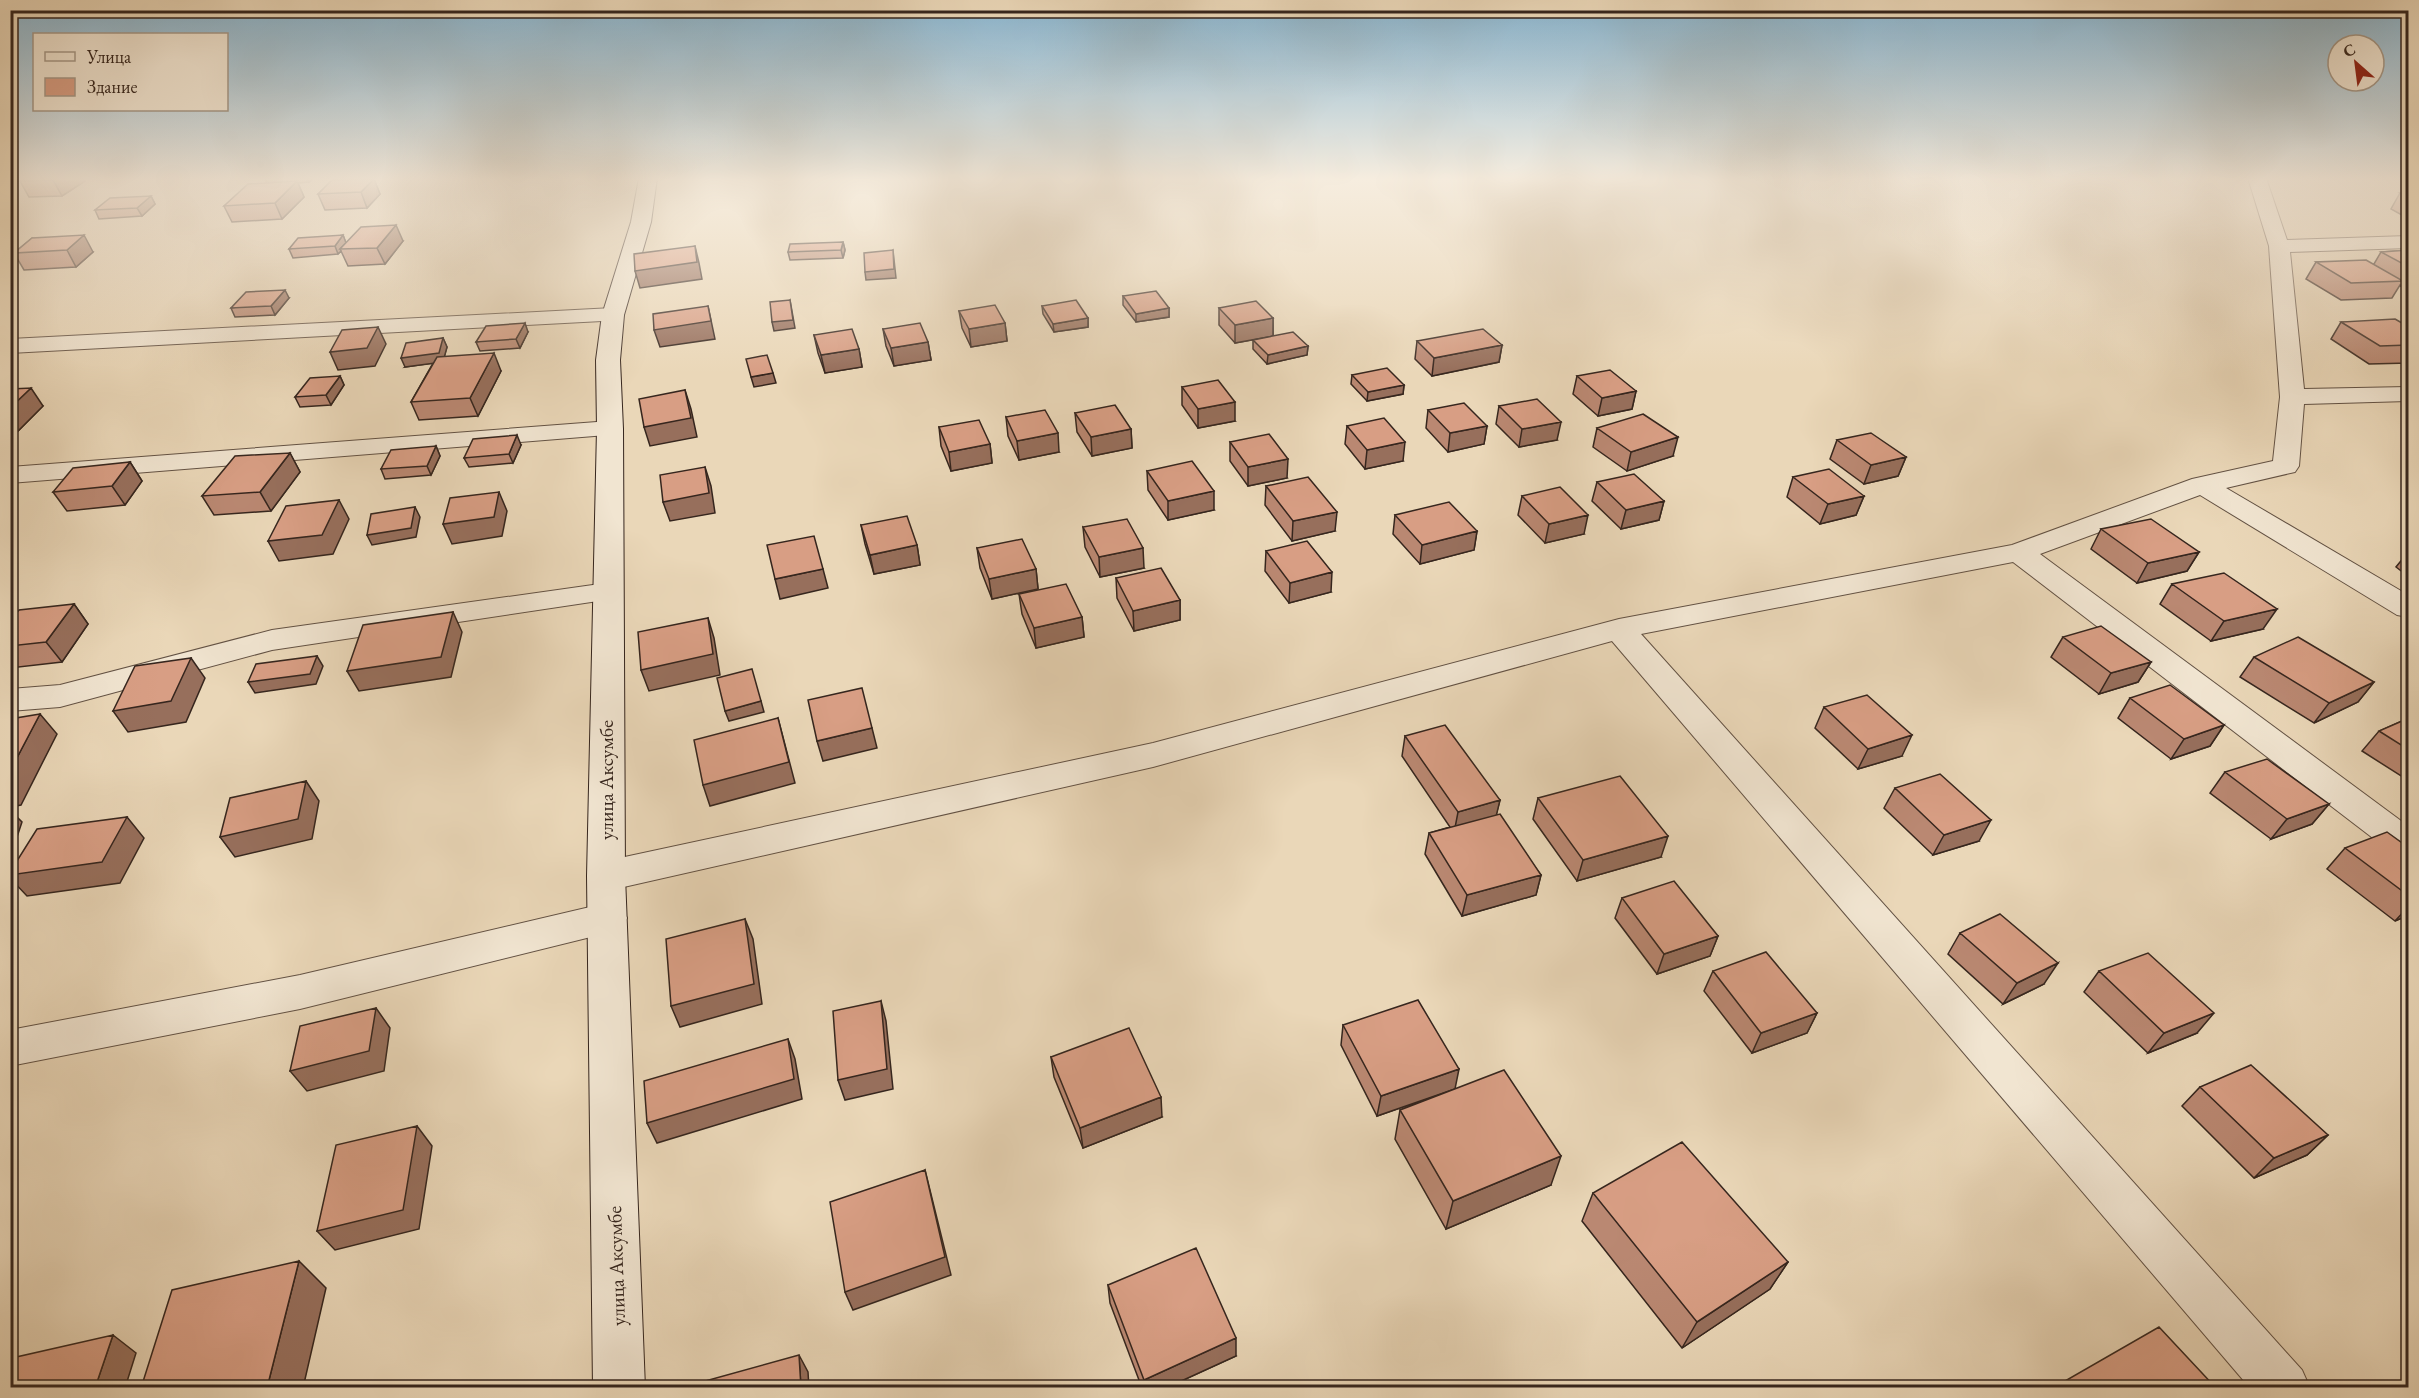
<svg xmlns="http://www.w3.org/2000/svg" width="2419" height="1398" viewBox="0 0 2419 1398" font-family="'EB Garamond',serif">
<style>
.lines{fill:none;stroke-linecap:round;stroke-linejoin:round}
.minor-casing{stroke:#635244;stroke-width:2}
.secondary-casing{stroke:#36261e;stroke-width:2}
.minor{fill:#f1e5d1;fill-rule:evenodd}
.secondary{fill:#f1e5d1;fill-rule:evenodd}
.wall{fill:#ba8872;stroke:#36261e;stroke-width:1.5}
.shaded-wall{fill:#976f5c;stroke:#36261e;stroke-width:1.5}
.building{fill:#d89e84;stroke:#36261e;stroke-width:1.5}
.labels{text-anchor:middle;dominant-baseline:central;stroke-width:6;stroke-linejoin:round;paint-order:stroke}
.street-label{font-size:20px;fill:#36261e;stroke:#f1e5d1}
</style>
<rect width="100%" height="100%" fill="#ead7b8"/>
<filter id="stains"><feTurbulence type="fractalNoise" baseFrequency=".00333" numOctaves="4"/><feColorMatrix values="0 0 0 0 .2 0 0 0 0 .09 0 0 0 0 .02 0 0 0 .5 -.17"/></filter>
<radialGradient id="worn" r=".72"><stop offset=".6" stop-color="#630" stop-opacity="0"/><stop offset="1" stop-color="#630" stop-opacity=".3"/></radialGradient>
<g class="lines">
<g class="minor-casing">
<path id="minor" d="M2248 178H2266L2287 240 2408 236V248L2290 252 2304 389 2408 387V401L2304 404 2299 466 2295 472 2226 488 2408 595V617L2397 615 2200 495 2040 554 2408 826V859L2395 855 2013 562 1641 634 2302 1370 2310 1388H2250L1612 641 1153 767 606 891 593 886 587 876 593 866 606 861 1153 743 1619 619 2012 545 2192 479 2273 461 2280 397 2269 246Z
M613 308 621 310 624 315 621 320 10 353V339Z
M610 421 619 424 623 429 619 434 10 483V467Z
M607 583 618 586 622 592 618 598 272 650 60 707 10 711V689L60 685 272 630Z
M607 903 621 907 627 918 621 929 607 933 300 1009 10 1066V1030L300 975Z"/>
</g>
<g class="secondary-casing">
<path id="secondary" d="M639 178H657L651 222 624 315 620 360 623 429 625 876 645 1388H593L587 876 597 429 596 360 602 315 631 222Z"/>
</g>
<use href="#minor" class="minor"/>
<use href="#secondary" class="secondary"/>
</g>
<path class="wall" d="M26 178H83L85 181 62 196 29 197 20 181Z
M264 178H314L309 182 298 183 304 197 282 219 232 222 224 206 267 183Z
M374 179 380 194 367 208 325 210 318 194Z
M2400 193H2409V219L2391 209Z
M151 196 155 204 142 216 99 219 95 210Z
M343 235 346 243 403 241 385 264 348 266 341 251 338 254 293 258 289 249Z
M32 238 93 252 76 267 24 270 14 253Z
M843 242 845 250 843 258 790 260 788 252Z
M2409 250V289L2400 285 2392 298 2341 300 2306 279 2316 262 2374 264 2381 252Z
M1123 296 1169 308V317L1136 322 1123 305Z
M289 298 275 315 235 317 231 308Z
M1042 306 1088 318V327L1054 332 1043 314Z
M1219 308 1273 318V336L1235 343 1219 325Z
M959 311 1005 323 1007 341 971 347 962 328Z
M2341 322 2409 327V363L2369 364 2331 339Z
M883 329 928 342 931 360 894 366 886 346Z
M528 332 520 348 480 351 476 342Z
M814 335 859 349 862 367 825 373 818 353Z
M443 338 447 347 444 357 501 371 478 416 419 420 411 402 433 363 405 367Z
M1253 340 1308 346 1307 355 1267 364 1253 349Z
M1417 341 1502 345 1499 362 1432 376 1415 359Z
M1352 375 1404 385 1403 394 1367 401 1351 384Z
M340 376 344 385 331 405 300 407 295 397Z
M1577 376 1636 391 1632 409 1598 416 1573 394Z
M1182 387 1235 421 1198 428 1182 405Z
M10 389 43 406 17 432 10 433Z
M1499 406 1557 440 1519 447 1496 424Z
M1428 410 1487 426 1484 444 1448 452 1426 428Z
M1075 413 1131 429 1132 448 1092 456 1077 432Z
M1006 417 1059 452 1019 460 1008 436Z
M1347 426 1403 461 1365 469 1345 444Z
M939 427 990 444 992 463 951 471 941 446Z
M1597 428 1673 456 1627 471 1593 447Z
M1837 440 1906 457 1898 476 1864 484 1830 459Z
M1230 442 1287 478 1248 486 1230 461Z
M521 445 513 463 469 467 464 458Z
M436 446 440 456 431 475 385 479 381 469Z
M290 453 300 472 271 511 214 515 202 496Z
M130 462 142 481 125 505 67 511 53 492Z
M1147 471 1214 510 1168 520 1148 490Z
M1793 477 1864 496 1856 515 1820 524 1787 497Z
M1597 482 1664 501 1659 520 1621 529 1592 501Z
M1266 486 1335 531 1292 541 1265 505Z
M1522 496 1584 534 1545 543 1518 515Z
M1395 515 1477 531 1474 550 1420 564 1393 534Z
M861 525 917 545 920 565 874 574 865 544Z
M1083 527 1144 568 1100 577 1085 547Z
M2101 529 2199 552 2187 571 2137 583 2091 549Z
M977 548 1036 569 1038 589 992 599 980 568Z
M1266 551 1331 592 1289 603 1265 571Z
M2409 551V577L2396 567Z
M1116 578 1180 600V620L1134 631 1117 598Z
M2172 584 2263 629 2211 641 2160 604Z
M1019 594 1082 617 1084 637 1036 648 1022 614Z
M74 604 88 624 62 662 10 668V621Z
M2063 637 2151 662 2138 682 2099 694 2051 657Z
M2254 657 2374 682 2358 702 2314 723 2240 677Z
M2130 698 2224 725 2210 746 2171 759 2118 718Z
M1824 707 1902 756 1858 769 1815 728Z
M2409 718V781L2362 751 2379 731Z
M1405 736 1500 800 1496 815 1541 875 1536 895 1462 916 1425 854 1429 833 1450 827 1402 756Z
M2225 772 2329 804 2312 824 2271 839 2210 793Z
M1895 788 1979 841 1933 855 1884 808Z
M1538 798 1661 857 1577 881 1533 819Z
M2345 848H2409V915L2395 921 2327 869Z
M1622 898 1718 936 1710 956 1657 974 1615 918Z
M1960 933 2044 984 2003 1004 1948 954Z
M1713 971 1817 1013 1807 1033 1752 1053 1704 991Z
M2099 971 2197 1033 2148 1053 2084 992Z
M1343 1025 1455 1089 1551 1185 1446 1229 1395 1139 1400 1110 1448 1091 1377 1116 1341 1045Z
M1051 1057 1162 1117 1083 1148 1054 1077Z
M2200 1087 2328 1135 2307 1155 2254 1178 2182 1106Z
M1593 1193 1788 1262 1770 1289 1682 1348 1582 1221Z
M1108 1285 1236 1356 1166 1388H1142L1110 1303Z
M2065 1381 2216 1388H2058Z"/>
<path class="shaded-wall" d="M58 178H83L85 181 62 196 53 180Z
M307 178H314L309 182Z
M374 179 380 194 367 208 361 192Z
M297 181 304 197 282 219 275 203Z
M151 196 155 204 142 216 137 208Z
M396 225 403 241 385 264 377 248Z
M84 235 93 252 76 267 67 250Z
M343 235 346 243 340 249 341 251 338 254 335 246Z
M843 242 845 250 843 258 841 250Z
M695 246 699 263 702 279 640 288 635 271Z
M893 250 896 278 866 280 865 272Z
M285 290 289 298 275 315 271 306Z
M790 300 795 328 774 331 772 322Z
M708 306 715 339 660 347 654 330Z
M1169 308V317L1136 322V314Z
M1088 318V327L1054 332 1053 324Z
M1273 318V336L1235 343V325Z
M525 323 528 332 520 348 516 339Z
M1005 323 1007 341 971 347 969 329Z
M378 327 386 344 375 366 338 370 330 352Z
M443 338 447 347 443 362 405 367 401 358Z
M928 342 931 360 894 366 891 348Z
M1502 345 1499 362 1432 376 1434 358Z
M1308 346 1307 355 1267 364 1268 355Z
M859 349 862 367 825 373 821 355Z
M494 353 501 371 478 416 470 398Z
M773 373 776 383 754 387 751 377Z
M340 376 344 385 331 405 326 395Z
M1404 385 1403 394 1367 401 1368 392Z
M31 388 43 406 17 432 10 423V408Z
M685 390 691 409 697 437 650 446 644 427Z
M1636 391 1632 409 1598 416 1602 398Z
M1235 402V421L1198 428V409Z
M1561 422 1557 440 1519 447 1522 429Z
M1487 426 1484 444 1448 452 1450 433Z
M1131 429 1132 448 1092 456 1091 437Z
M1058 433 1059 452 1019 460 1017 441Z
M517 435 521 445 513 463 509 454Z
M1678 437 1673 456 1627 471 1631 452Z
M1405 442 1403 461 1365 469 1367 450Z
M990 444 992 463 951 471 949 452Z
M436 446 440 456 431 475 427 466Z
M290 453 300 472 271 511 260 492Z
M1906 457 1898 476 1864 484 1871 465Z
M1288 459 1287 478 1248 486V467Z
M130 462 142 481 125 505 112 486Z
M705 467 711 486 715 513 670 521 663 502Z
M1214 491V510L1168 520V501Z
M499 492 507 511 502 536 452 544 443 524Z
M1864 496 1856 515 1820 524 1828 504Z
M339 500 349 519 333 554 279 561 268 541Z
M1664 501 1659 520 1621 529 1626 510Z
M415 507 420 517 416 537 372 545 367 535Z
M1337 512 1335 531 1292 541 1293 521Z
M1588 515 1584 534 1545 543 1549 524Z
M1477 531 1474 550 1420 564 1422 545Z
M917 545 920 565 874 574 870 555Z
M1143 548 1144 568 1100 577 1099 557Z
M2199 552 2187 571 2137 583 2148 563Z
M823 569 828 588 780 599 775 579Z
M1036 569 1038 589 992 599 989 579Z
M1332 572 1331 592 1289 603 1290 583Z
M1180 600V620L1134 631 1133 611Z
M74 604 88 624 62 662 46 642Z
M2277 609 2263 629 2211 641 2224 621Z
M453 612 462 632 451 677 359 691 347 671Z
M1082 617 1084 637 1036 648 1034 628Z
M708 618 714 638 720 675 649 691 641 670Z
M317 656 323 666 316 684 255 693 248 682Z
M191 658 205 678 186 722 128 732 113 711Z
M2151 662 2138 682 2099 694 2111 673Z
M2374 682 2358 702 2314 723 2329 703Z
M761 701 764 712 729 721 725 711Z
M40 714 57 734 21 805 10 807V771Z
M778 718 795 783 710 806 703 785Z
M2224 725 2210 746 2171 759 2184 739Z
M872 728 877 748 823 761 817 741Z
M1912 735 1902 756 1858 769 1868 749Z
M306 781 319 801 312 839 235 857 220 837Z
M1500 800 1495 821 1454 833 1458 812Z
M2329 804 2312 824 2271 839 2287 819Z
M12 812 22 822 13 849H10V818Z
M127 817 144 838 120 883 27 896 10 878V875Z
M1991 820 1979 841 1933 855 1944 835Z
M1668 836 1661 857 1577 881 1583 860Z
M1541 875 1536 895 1462 916 1467 895Z
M2409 906V915L2395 921Z
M745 919 753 939 762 1004 680 1027 671 1006Z
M1718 936 1710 956 1657 974 1664 954Z
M2058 963 2044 984 2003 1004 2017 983Z
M881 1001 886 1021 893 1089 845 1100 838 1080Z
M376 1008 390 1028 384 1071 307 1091 290 1071Z
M1817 1013 1807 1033 1752 1053 1761 1033Z
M2214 1013 2197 1033 2148 1053 2164 1033Z
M788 1039 795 1059 802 1099 657 1143 647 1123Z
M1459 1069 1455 1089 1377 1116 1381 1096Z
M1161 1097 1162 1117 1083 1148 1080 1128Z
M417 1126 432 1146 419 1229 335 1250 317 1231Z
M2328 1135 2307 1155 2254 1178 2274 1158Z
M1561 1156 1551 1185 1446 1229 1453 1201Z
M925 1170 951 1275 853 1310 845 1292Z
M299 1261 326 1288 303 1388H267Z
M1788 1262 1770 1289 1682 1348 1697 1322Z
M113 1335 136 1353 125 1388H95Z
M1236 1338V1356L1166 1388H1145L1144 1380Z
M799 1355 808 1372 809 1388H801Z"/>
<path class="building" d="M26 178H58L53 180 20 181Z
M374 179 361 192 318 194 332 180Z
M297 181 275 203 224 206 248 184Z
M2400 193H2409V198Z
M151 196 137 208 95 210 110 198Z
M396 225 377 248 340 249 361 227Z
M84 235 67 250 14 253 32 238Z
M343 235 335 246 289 249 298 238Z
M843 242 841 250 788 252 790 244Z
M695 246 697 262 635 271 634 254Z
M893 250 894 269 865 272 864 253Z
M2409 250V267L2381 252Z
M2366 260 2403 281 2351 283 2316 262Z
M285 290 271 306 231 308 246 292Z
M1156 291 1169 308 1136 314 1123 296Z
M790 300 793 320 772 322 770 302Z
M1076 300 1088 318 1053 324 1042 306Z
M1256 301 1273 318 1235 325 1219 308Z
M995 305 1005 323 969 329 959 311Z
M708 306 711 321 654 330 653 314Z
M2395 319 2409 327V345L2380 346 2341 322Z
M525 323 516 339 476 342 486 326Z
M920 323 928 342 891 348 883 329Z
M378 327 367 348 330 352 342 330Z
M852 329 859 349 821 355 814 335Z
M1483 329 1502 345 1434 358 1417 341Z
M1293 332 1308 346 1268 355 1253 340Z
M443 338 439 353 401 358 406 343Z
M494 353 470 398 411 402 437 357Z
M767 355 773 373 751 377 746 359Z
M1387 368 1404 385 1368 392 1352 375Z
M1610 370 1636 391 1602 398 1577 376Z
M340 376 326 395 295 397 310 378Z
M1218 380 1235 402 1198 409 1182 387Z
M31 388 10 408V389Z
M685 390 691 418 644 427 639 399Z
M1537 399 1561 422 1522 429 1499 406Z
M1464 403 1487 426 1450 433 1428 410Z
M1115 405 1131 429 1091 437 1075 413Z
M1045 410 1058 433 1017 441 1006 417Z
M1643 414 1678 437 1631 452 1597 428Z
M1384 418 1405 442 1367 450 1347 426Z
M979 420 990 444 949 452 939 427Z
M1871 433 1906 457 1871 465 1837 440Z
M1269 434 1288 459 1248 467 1230 442Z
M517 435 509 454 464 458 473 439Z
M436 446 427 466 381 469 391 450Z
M290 453 260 492 202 496 235 456Z
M1192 461 1214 491 1168 501 1147 471Z
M130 462 112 486 53 492 73 468Z
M705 467 709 493 663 502 660 475Z
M1829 469 1864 496 1828 504 1793 477Z
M1634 474 1664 501 1626 510 1597 482Z
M1308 477 1337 512 1293 521 1266 486Z
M1560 487 1588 515 1549 524 1522 496Z
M499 492 494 517 443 524 450 498Z
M339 500 322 535 268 541 286 506Z
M1449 502 1477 531 1422 545 1395 515Z
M415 507 411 528 367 535 371 514Z
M907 516 917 545 870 555 861 525Z
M1127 519 1143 548 1099 557 1083 527Z
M2151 519 2199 552 2148 563 2101 529Z
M814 536 823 569 775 579 767 545Z
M1022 539 1036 569 989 579 977 548Z
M1307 541 1332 572 1290 583 1266 551Z
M1161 568 1180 600 1133 611 1116 578Z
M2224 573 2277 609 2224 621 2172 584Z
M1066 584 1082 617 1034 628 1019 594Z
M74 604 46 642 10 646V621L19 610Z
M453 612 441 657 347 671 363 625Z
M708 618 713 654 641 670 638 632Z
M2101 626 2151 662 2111 673 2063 637Z
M2298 637 2374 682 2329 703 2254 657Z
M317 656 310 674 248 682 256 664Z
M191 658 171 701 113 711 135 666Z
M752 669 761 701 725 711 717 678Z
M2170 685 2224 725 2184 739 2130 698Z
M862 688 872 728 817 741 808 700Z
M1867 695 1912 735 1868 749 1824 707Z
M40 714 10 771V719Z
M778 718 789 762 703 785 694 740Z
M2409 718V750L2379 731Z
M1445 725 1500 800 1458 812 1405 736Z
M2267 759 2329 804 2287 819 2225 772Z
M1940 774 1991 820 1944 835 1895 788Z
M1620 776 1668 836 1583 860 1538 798Z
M306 781 298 819 220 837 230 798Z
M1500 814 1541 875 1467 895 1429 833Z
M127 817 102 862 10 875V872L37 829Z
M2387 832 2409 848V896L2345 848Z
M1674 881 1718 936 1664 954 1622 898Z
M2000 914 2058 963 2017 983 1960 933Z
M745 919 754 984 671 1006 666 939Z
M1766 952 1817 1013 1761 1033 1713 971Z
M2148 953 2214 1013 2164 1033 2099 971Z
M1418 1000 1459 1069 1381 1096 1343 1025Z
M881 1001 887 1069 838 1080 833 1011Z
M376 1008 369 1051 290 1071 300 1026Z
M1129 1028 1161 1097 1080 1128 1051 1057Z
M788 1039 794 1079 647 1123 644 1081Z
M2251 1065 2328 1135 2274 1158 2200 1087Z
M1504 1070 1561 1156 1453 1201 1400 1110Z
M417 1126 403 1210 317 1231 336 1145Z
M1682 1142 1788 1262 1697 1322 1593 1193Z
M925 1170 945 1257 845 1292 830 1202Z
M1196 1248 1236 1338 1144 1380 1108 1285Z
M299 1261 267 1388H141L172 1290Z
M2159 1327 2216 1388H2070L2065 1381Z
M113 1335 95 1388H10V1362L12 1358Z
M799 1355 801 1388H680Z"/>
<linearGradient id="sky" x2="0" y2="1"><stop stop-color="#88b6d2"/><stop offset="0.48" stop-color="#f6eddf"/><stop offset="1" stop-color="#f6eddf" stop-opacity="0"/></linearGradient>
<rect width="2419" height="373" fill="url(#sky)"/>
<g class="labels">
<g class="street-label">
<text transform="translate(606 780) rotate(-90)">улица Аксумбе</text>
<text transform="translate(616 1266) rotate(-92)">улица Аксумбе</text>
</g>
</g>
<rect width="2419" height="1398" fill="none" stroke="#ead7b8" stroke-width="36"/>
<rect x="12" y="12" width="2395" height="1374" fill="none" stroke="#36261e" stroke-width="3"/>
<rect x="18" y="18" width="2383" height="1362" fill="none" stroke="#36261e" stroke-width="1.5"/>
<rect x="33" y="33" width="195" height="78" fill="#f1e5d1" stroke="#a69989" stroke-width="1.5"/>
<rect x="45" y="52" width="30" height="9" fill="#f1e5d1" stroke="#a69989" stroke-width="1.5"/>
<text x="87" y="63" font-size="18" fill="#36261e">Улица</text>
<rect x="45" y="78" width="30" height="18" fill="#d89e84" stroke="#a69989" stroke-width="1.5"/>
<text x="87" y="93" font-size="18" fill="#36261e">Здание</text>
<g transform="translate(2356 63) rotate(332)"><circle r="28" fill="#f1e5d1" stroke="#a69989" stroke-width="1.5"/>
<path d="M0-4.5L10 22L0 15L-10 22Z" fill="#8f2418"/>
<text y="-9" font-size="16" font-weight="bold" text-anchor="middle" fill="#36261e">С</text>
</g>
<rect width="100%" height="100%" filter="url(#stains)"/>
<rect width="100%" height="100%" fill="url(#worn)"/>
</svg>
